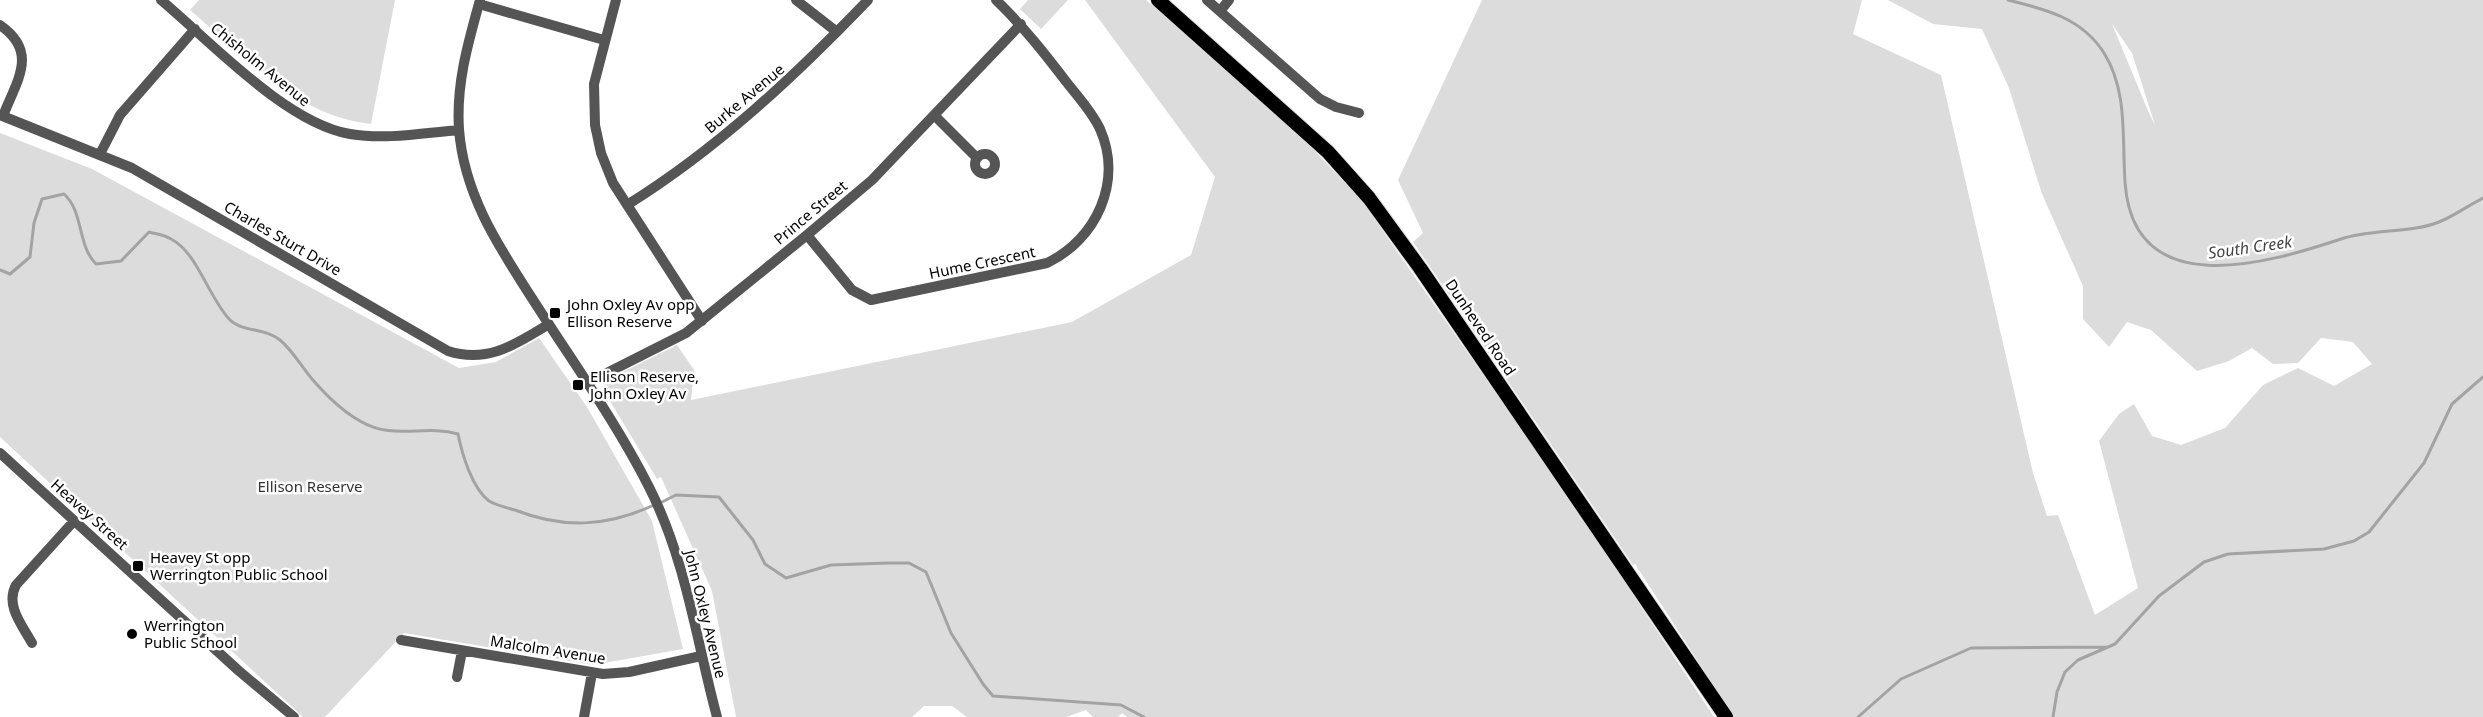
<svg xmlns="http://www.w3.org/2000/svg" width="2483" height="717" viewBox="0 0 2483 717" font-family="'Noto Sans',sans-serif">
<style>
.green{fill:#dcdcdc;fill-rule:evenodd}
.lines{fill:none;stroke-linecap:round;stroke-linejoin:round}
.stream{stroke:#a3a3a3;stroke-width:3}
.major-casing{stroke:#dbdbdb;stroke-width:16}
.minor{stroke:#555;stroke-width:10}
.major{stroke:#000;stroke-width:14}
.poi-dot{fill:#000;stroke:#fff;stroke-width:2}
.labels{text-anchor:middle;dominant-baseline:central;stroke-width:5;stroke-linejoin:round;paint-order:stroke}
.street-label{font-size:15px;fill:#000;stroke:#fff}
.poi-label{font-size:15px;fill:#000;stroke:#fff;text-anchor:start}
.park-label{font-size:15px;fill:#333;stroke:#fff}
.water-label{font-size:16px;font-style:italic;fill:#444;stroke:#fff}
</style>
<rect width="100%" height="100%" fill="#fff"/>
<path class="green" d="M199 0H395L371 124C296 116 245 57 190 10Z
M1028 0H1068L1041 29 1020 9Z
M1085 0H1146L1296 131 1362 201 1575 507 1714 717H1127L1122 713 1118 717H1093L1086 710 1066 717H967L952 706H924L912 717H736L712 591 661 477 657 479 604 391 605 381 677 345 694 370 691 400 1072 322 1191 255 1215 177Z
M1482 0H1862L1853 34 1941 75 2033 473 2047 516 2058 515 2095 615 2138 588 2099 441 2119 414 2134 404 2152 436 2181 445 2225 428 2263 385 2298 368 2334 386 2372 364 2353 342 2321 338 2298 363 2273 364 2252 348 2229 361 2197 371 2151 330 2127 322 2109 347 2083 319V286L2042 194 2009 88 1982 29 1933 24 1888 0H2483V717H1734L1635 564 1633 565 1413 242 1423 233 1398 180ZM2112 24 2132 53 2155 125 2149 113Z
M0 133 92 169 459 368 496 362 539 338 587 407 652 521 683 649 593 665 404 633 325 717H303L0 437Z"/>
<g class="lines">
<path class="stream" d="M2008 0C2045 9 2082 18 2104 53 2128 91 2122 139 2125 182 2133 303 2266 264 2341 239 2371 229 2413 233 2439 222 2454 216 2469 205 2483 198
M0 270 10 274 30 257 34 223 42 199 64 194C84 212 77 245 96 264L121 261 149 232C156 234 165 235 171 239 198 253 208 297 230 320 242 332 266 328 280 340 293 351 301 366 312 379 325 394 342 411 360 421 394 441 424 424 458 434 462 454 472 488 489 501 496 505 507 508 515 510 563 529 607 527 654 505
M660 503 676 495 719 497 753 540 765 564 786 578 831 565 888 563H909L926 572 951 633 983 684 993 696 1121 705 1144 717
M1858 717 1901 679 1971 648 2108 647
M2053 717 2057 692 2065 672 2078 660 2115 644 2159 596 2204 562 2228 554 2324 549 2354 541 2369 532 2424 463 2452 404 2483 377"/>
<g class="major-casing">
<path id="major" d="M1158 0 1328 152 1369 198 1420 268 1726 717"/>
</g>
<path class="minor" d="M161 0C211 42 286 123 350 134 386 140 423 133 459 130
M480 0C468 43 456 84 459 129 464 197 501 250 537 306 575 365 617 424 649 487 686 560 696 639 717 717
M616 0 594 84 595 125 601 153 613 183 702 321
M796 0 837 32
M1207 0 1320 99 1336 107 1359 113
M479 4 604 40
M1220 11 1229 0
M0 25C39 52 17 80 3 116
M0 115 132 168 448 351C488 364 516 344 549 324
M934 115 977 158
M100 154 120 115 195 29
M975 164a10 10 0 1 1 20 0a10 10 0 1 1-20 0Z
M627 205C717 149 795 76 868 0
M807 235 852 290 871 300 1047 263C1097 239 1123 181 1100 129 1092 112 1079 98 1068 84 1045 54 1023 26 996 0
M587 383 686 333 807 235 872 180 1021 24
M0 453 239 671 294 717
M401 640 603 674 629 672 701 656
M32 643C22 625 5 605 16 585L74 521
M457 677 462 651
M584 717 592 673"/>
<use href="#major" class="major"/>
</g>
<g class="poi-dot">
<rect x="549" y="307" width="12" height="12" rx="3"/>
<rect x="572" y="379" width="12" height="12" rx="3"/>
<rect x="132" y="560" width="12" height="12" rx="3"/>
<circle cx="132" cy="634" r="6"/>
</g>
<g class="labels">
<g class="street-label">
<text transform="translate(261 64) rotate(39)">Chisholm Avenue</text>
<text transform="translate(744 98) rotate(-40)">Burke Avenue</text>
<text transform="translate(810 212) rotate(-40)">Prince Street</text>
<text transform="translate(283 238) rotate(30)">Charles Sturt Drive</text>
<text transform="translate(982 262) rotate(-12)">Hume Crescent</text>
<text transform="translate(1481 327) rotate(56)">Dunheved Road</text>
<text transform="translate(90 514) rotate(42)">Heavey Street</text>
<text transform="translate(706 614) rotate(76)">John Oxley Avenue</text>
<text transform="translate(548 649) rotate(9)">Malcolm Avenue</text>
</g>
<g class="poi-label">
<text x="567" y="304">John Oxley Av opp<tspan x="567" dy="17">Ellison Reserve</tspan></text>
<text x="590" y="376">Ellison Reserve,<tspan x="590" dy="17">John Oxley Av</tspan></text>
<text x="150" y="557">Heavey St opp<tspan x="150" dy="17">Werrington Public School</tspan></text>
<text x="144" y="625">Werrington<tspan x="144" dy="17">Public School</tspan></text>
</g>
<g class="park-label">
<text x="310" y="486">Ellison Reserve</text>
</g>
<g class="water-label">
<text transform="translate(2250 247) rotate(-8)">South Creek</text>
</g>
</g>
</svg>
